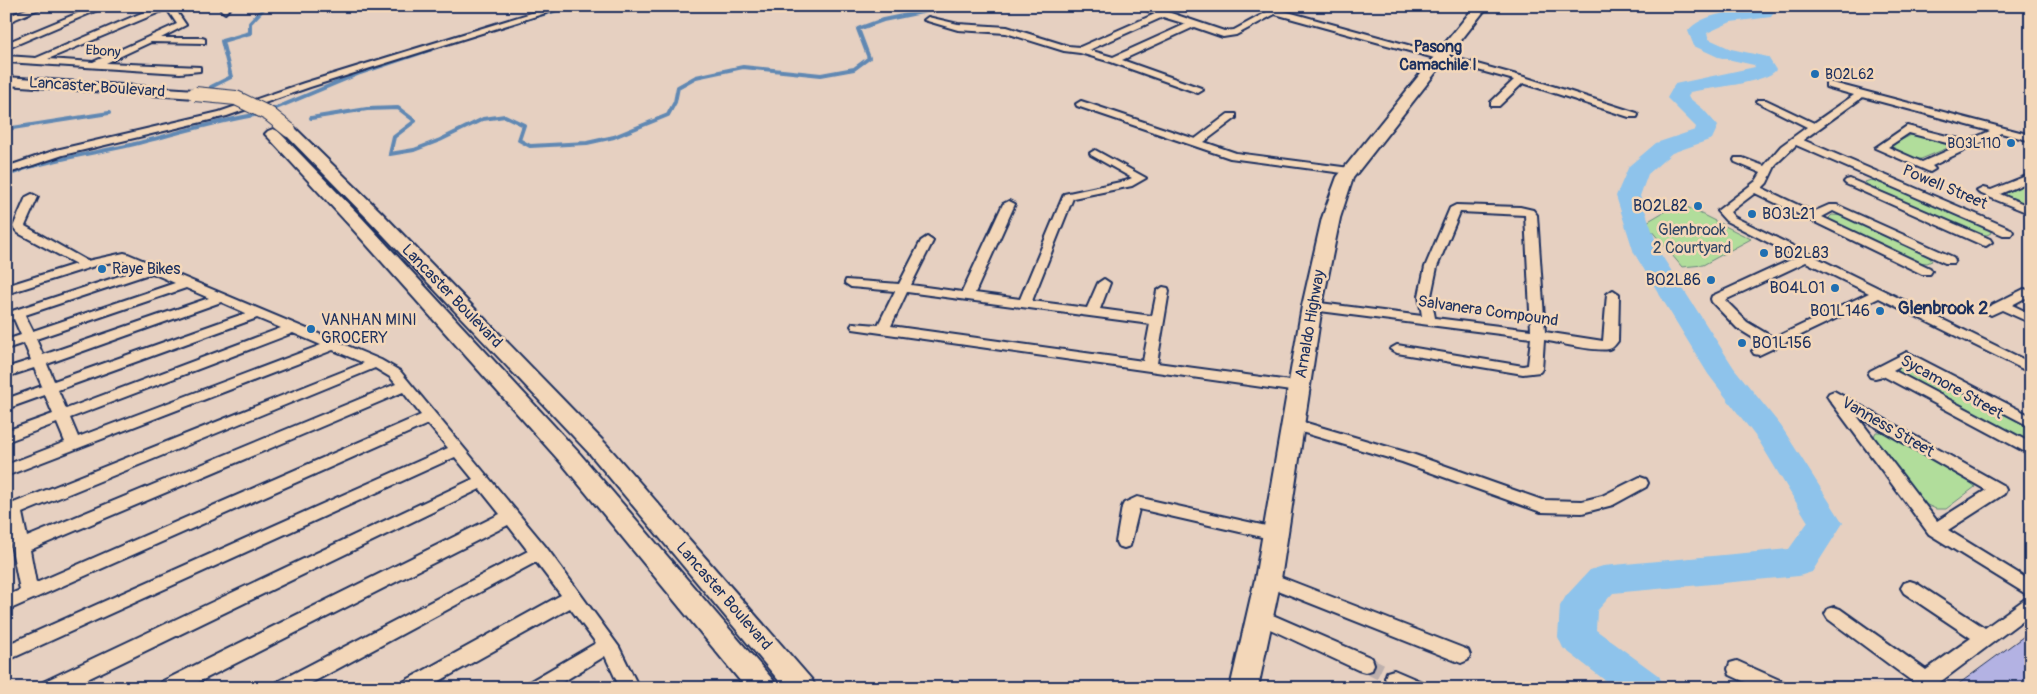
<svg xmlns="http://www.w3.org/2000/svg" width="2037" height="694" viewBox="0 0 2037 694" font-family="Pangolin,sans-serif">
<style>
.green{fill:#b1dd9b;stroke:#66867c}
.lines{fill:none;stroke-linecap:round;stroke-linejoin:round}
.stream-far1{stroke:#6088b3;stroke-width:4}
.stream{stroke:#6088b3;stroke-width:4.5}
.river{fill:#8ec3eb;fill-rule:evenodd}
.building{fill:#b3b2e3;stroke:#1b2f5e}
.street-tunnel{stroke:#bdb0ad;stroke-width:17;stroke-dasharray:17 8;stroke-linecap:butt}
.street-casing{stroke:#1b2f5e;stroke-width:4}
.secondary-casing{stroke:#1b2f5e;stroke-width:4}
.street{fill:#f3d7b9;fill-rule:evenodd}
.secondary{fill:#f3d7b9;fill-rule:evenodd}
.secondary-bridge-casing{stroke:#1b2f5e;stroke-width:16;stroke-linecap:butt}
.secondary-bridge{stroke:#f3d7b9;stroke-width:14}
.poi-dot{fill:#1f6fb2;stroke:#f3d7b9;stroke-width:2}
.labels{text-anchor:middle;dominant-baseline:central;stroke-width:5;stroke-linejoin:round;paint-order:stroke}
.far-street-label{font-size:14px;fill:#1b2f5e;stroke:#f3d7b9}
.far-poi-label{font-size:14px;fill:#1b2f5e;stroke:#f3d7b9;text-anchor:start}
.far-quarter-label{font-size:16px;font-weight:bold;fill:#1b2f5e;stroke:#f3d7b9}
.street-label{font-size:16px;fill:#1b2f5e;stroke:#f3d7b9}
.poi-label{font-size:16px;fill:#1b2f5e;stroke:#f3d7b9;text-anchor:start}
.park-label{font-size:16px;fill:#324967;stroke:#f3d7b9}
.neighbourhood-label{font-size:18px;font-weight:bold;fill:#1b2f5e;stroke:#f3d7b9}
</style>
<rect width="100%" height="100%" fill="#e6d0c1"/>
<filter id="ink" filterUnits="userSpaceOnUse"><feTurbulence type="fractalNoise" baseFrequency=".02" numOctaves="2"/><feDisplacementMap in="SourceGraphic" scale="10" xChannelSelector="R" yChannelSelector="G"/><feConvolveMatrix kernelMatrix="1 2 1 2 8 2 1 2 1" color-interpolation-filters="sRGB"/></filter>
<g filter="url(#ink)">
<path class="green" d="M1913 134 1946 143 1950 147 1921 159H1913L1890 149V146Z
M1871 180 1884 182 1989 228 1991 233 1987 235 1977 234 1870 188 1865 182Z
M2031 182V207L2009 199 2006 193Z
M1679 203 1751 239 1703 265 1682 267 1645 223Z
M1832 215 1845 216 1927 254 1932 261 1927 263 1917 262 1831 222 1829 218Z
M1906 364 1917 366 2031 426V445L1900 374 1897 368 1898 366Z
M1876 432H1888L1971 481 1975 487 1946 509H1936L1925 504 1875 438 1874 436Z"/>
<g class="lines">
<path class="stream-far1" d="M516 22 571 6
M211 87 231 77 222 41 250 33V23L266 6
M269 111 360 73 432 49
M311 118 367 109 398 108 415 121 394 137 390 154 414 150 440 140 483 119 505 116 524 125 519 140 530 146 587 143 614 137 668 115 675 102 678 87 696 77 743 67 821 75 854 69 869 58 858 29 883 20 951 6
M6 129 109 113
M17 171C53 159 89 154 126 146 172 135 214 121 261 114"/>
<path class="stream" d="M6 175 21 170"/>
<path class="river" d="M1759 6H1777L1771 17 1731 22 1707 33 1709 39 1731 49 1768 57 1776 70C1767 83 1708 88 1690 92L1688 97 1703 109 1718 126 1712 139 1672 153 1648 174 1640 196 1660 253 1734 368 1781 426 1843 523 1812 572 1799 576 1613 593 1597 611 1596 630 1659 676 1665 688H1615L1563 648 1558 637 1560 606 1566 596 1590 570 1603 566 1789 549 1808 522 1759 441 1708 374 1634 253 1616 196 1629 166 1656 143 1695 130 1696 127 1667 98 1675 84 1755 67 1754 65 1718 57 1694 46 1688 31C1700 14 1739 10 1758 8Z"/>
</g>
<path class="building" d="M2031 631V688H1953L1975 672Z"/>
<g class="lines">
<path class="street-tunnel" d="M1365 664 1394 678"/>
<g class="street-casing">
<path id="street" d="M34 6H46L6 23V17Z
M95 6H107L6 49V43Z
M158 6H173L186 25 161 38H202L205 39V43L151 42 106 63 200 67V71L180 73 6 62V56L36 58ZM167 9 177 24 93 62 48 59Z
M223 6H232L225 13 221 10Z
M554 6H568L310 87 227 116 63 155 6 174V167L56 150 219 112 304 83Z
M1137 6H1150L1224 31 1234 30 1267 12 1252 6H1266L1524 77 1637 113 1638 115 1637 117H1629L1523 83 1499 106H1491V102L1514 80 1275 14 1236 35 1223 37 1194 27 1122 60 1201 88 1203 90 1198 93 1111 62 1080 53 1064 51 1006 33 958 30 924 20 928 17 958 24 1007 27 1068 46 1080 47 1155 14ZM1163 17 1186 24 1113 57 1089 50Z
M1829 82 2031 135V141L2001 133 1932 166 1935 169 1930 172 1875 148 1907 126 1967 141 1990 131 1863 97 1803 140 2011 229 2013 232 2011 235H2003L1796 145 1776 164 1767 183 1762 188 1813 212 1829 205H1837L1953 257 1955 260 1953 263H1945L1833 211 1822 217 1930 268 1932 271 1930 274H1922L1755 193 1730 212 1734 217 2031 363V373L1879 298 1759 355 1754 354 1752 351 1763 344 1737 328 1712 302 1711 299 1712 296 1797 257 1726 221 1717 211 1756 181 1761 173 1735 162 1734 160 1735 158H1743L1764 166 1781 146 1807 127 1757 102 1758 100H1766L1814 123 1854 95 1826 87V83ZM1909 133 1958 146 1922 162 1888 147ZM1806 262 1869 293 1774 338 1747 322 1725 300Z
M1081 101 1195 139 1228 114H1236V118L1204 142 1236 153 1350 168 1355 171 1350 174 1230 158 1077 106 1076 104Z
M1095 150 1146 178 1132 186 1073 198 1032 301 1087 308 1098 283 1104 279 1110 283 1100 309 1152 316 1157 291 1163 287 1168 288 1169 291 1157 363 1298 382 1303 384 1305 387 1303 390 1298 392 853 329 851 326 853 323 878 325 895 291 851 287 845 283 846 280 899 284 921 241 927 237 933 241 911 285 962 292 1003 204 1009 201 1015 204 975 293 1020 299 1064 194 1125 181 1132 178 1091 155 1090 153ZM907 292 1150 324 1143 361 891 326Z
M2031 174V181L2000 194 2031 207V214L1979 193 1977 191 1983 188 1991 190Z
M1850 179 1990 239 1992 242 1986 246 1982 245 1846 184 1844 182 1846 180Z
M32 194 38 197 25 226 87 261 124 253 128 254 381 360 400 371 546 547 619 647 639 688H620L605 656 553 688H527L529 682 596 643 570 608 427 688H401L403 682 561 595 536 562 302 688H275L277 682 528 551 508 525 187 688H159L161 682 500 514 480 489 69 688H41L43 682 473 479 455 457 6 661V645L448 448 428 424 6 611V596L20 590 6 519V506L364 363 333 350 6 476V465L65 442 57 423 6 442V431L53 414 45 395 6 409V399L42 386 34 368 6 377V368L31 360 24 343 6 349V340L21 335 14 319 6 321V313L141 269 123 261 101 264 6 294V286L76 264 18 233 13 227 26 197ZM152 273 175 283 33 331 25 315ZM186 288 209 298 43 355 36 339ZM221 302 246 313 54 381 47 364ZM257 318 281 328 66 409 58 390ZM293 333 321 345 78 437 70 418ZM375 368 390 377 396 384 27 537 22 513ZM403 392 421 415 36 583 30 550Z
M1456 205 1520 207 1533 210 1537 215 1545 332 1603 341 1607 294 1613 290 1619 294 1618 341C1615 345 1613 348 1609 349 1596 352 1559 343 1544 340L1542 369 1540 372 1523 374 1397 353 1390 349 1397 345 1523 366 1528 365 1531 338 1312 310 1305 306 1312 302 1422 316 1419 296 1425 267 1450 208ZM1460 212 1525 215 1531 330 1435 318 1431 296 1437 267Z
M2024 289 2031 291V300L2025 298 2012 305 2031 314V323L2002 310 1991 315 1984 311 1986 308Z
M1907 352 2031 416V427L1907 362 1893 370 2031 443V455L1883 376 1875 378 1870 377 1868 374 1870 371Z
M1834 391 2004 486 2006 490 2004 494 1948 530 2031 581V597L1929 534 1829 399 1827 396 1829 393ZM1857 416 1986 490 1937 521Z
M1293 419 1412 454 1542 500 1582 501 1602 496 1640 477 1646 479 1648 483 1646 487 1613 505 1582 513 1541 512 1402 462 1288 428 1286 424 1288 420Z
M1137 497 1275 528 1281 530 1283 534 1281 538 1275 540 1139 509 1130 546 1124 548 1118 546 1116 542 1122 507 1124 503Z
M1268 572 1468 650 1470 655 1468 660 1461 663 1262 584 1259 579 1262 574Z
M1910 581 1916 583 1985 628 2025 599 2031 597V614L1932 688H1911L1913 682 1828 619 1825 614 1828 609 1834 607 1840 609 1926 670 1971 638 1904 593 1901 588 1904 583Z
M1259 609 1372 658 1374 664 1372 670 1365 672 1358 670 1253 621 1250 616 1253 611Z
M1737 661 1784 682 1786 688H1758L1730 675 1728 669 1730 663Z
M1394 670 1422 682 1424 688C1411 688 1391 692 1385 678L1387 672Z"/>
</g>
<g class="secondary-casing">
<path id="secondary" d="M1475 6H1488L1353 178 1340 218 1322 306 1281 579 1258 688H1230L1255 579 1302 306 1322 218 1337 177Z
M6 77 195 90 200 91 202 94 200 97 195 98 6 85Z
M289 125 294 127 381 212 606 444 812 680 816 688H785L590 454 369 220 284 133 281 130 284 127Z
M273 129 278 131 362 218 580 454 773 680 777 688H746L564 466 350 226 268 137 265 134 268 131Z"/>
</g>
<use href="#street" class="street"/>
<use href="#secondary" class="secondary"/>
<g class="secondary-bridge-casing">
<path id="secondary-bridge" d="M195 94 236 98 269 114 289 130"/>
</g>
<use href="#secondary-bridge" class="secondary-bridge"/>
</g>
</g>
<g class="poi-dot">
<circle cx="1815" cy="74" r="5"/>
<circle cx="2011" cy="143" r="5"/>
<circle cx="1698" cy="206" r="5"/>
<circle cx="1752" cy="214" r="5"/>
<circle cx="1764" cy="253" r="5"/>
<circle cx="102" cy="269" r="5"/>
<circle cx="1711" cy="280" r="5"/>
<circle cx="1835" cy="288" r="5"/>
<circle cx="1880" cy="311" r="5"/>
<circle cx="311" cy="329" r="5"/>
<circle cx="1742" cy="343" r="5"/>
</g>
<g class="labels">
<g class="far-street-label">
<text transform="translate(103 51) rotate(4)">Ebony</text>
</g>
<g class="far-poi-label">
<text x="1825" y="74">B02L62</text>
<text x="2001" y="143" text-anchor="end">B03L110</text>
</g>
<g class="far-quarter-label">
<text x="1438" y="47">Pasong<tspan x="1438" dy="18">Camachile I</tspan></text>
</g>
<g class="street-label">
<text transform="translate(97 87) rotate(4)">Lancaster Boulevard</text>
<text transform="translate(1945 187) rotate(23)">Powell Street</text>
<text transform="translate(452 296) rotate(46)">Lancaster Boulevard</text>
<text transform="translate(1488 311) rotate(8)">Salvanera Compound</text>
<text transform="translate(1310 324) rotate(-80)">Arnaldo Highway</text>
<text transform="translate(1952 387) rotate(29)">Sycamore Street</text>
<text transform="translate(1888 427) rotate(30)">Vanness Street</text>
<text transform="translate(724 596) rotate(49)">Lancaster Boulevard</text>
</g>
<g class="poi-label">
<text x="1688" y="206" text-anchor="end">B02L82</text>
<text x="1762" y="214">B03L21</text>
<text x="1774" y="253">B02L83</text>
<text x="112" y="269">Raye Bikes</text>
<text x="1701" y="280" text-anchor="end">B02L86</text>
<text x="1825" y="288" text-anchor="end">B04L01</text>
<text x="1870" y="311" text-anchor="end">B01L146</text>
<text x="321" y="320">VANHAN MINI<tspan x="321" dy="18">GROCERY</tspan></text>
<text x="1752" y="343">B01L156</text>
</g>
<g class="park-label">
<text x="1692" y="230">Glenbrook<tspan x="1692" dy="18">2 Courtyard</tspan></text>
</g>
<g class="neighbourhood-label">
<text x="1943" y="308">Glenbrook 2</text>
</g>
</g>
<rect width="2037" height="694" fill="none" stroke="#f3d7b9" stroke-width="25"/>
<rect x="12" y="12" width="2012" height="669" fill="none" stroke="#1b2f5e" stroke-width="2" filter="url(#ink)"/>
</svg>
